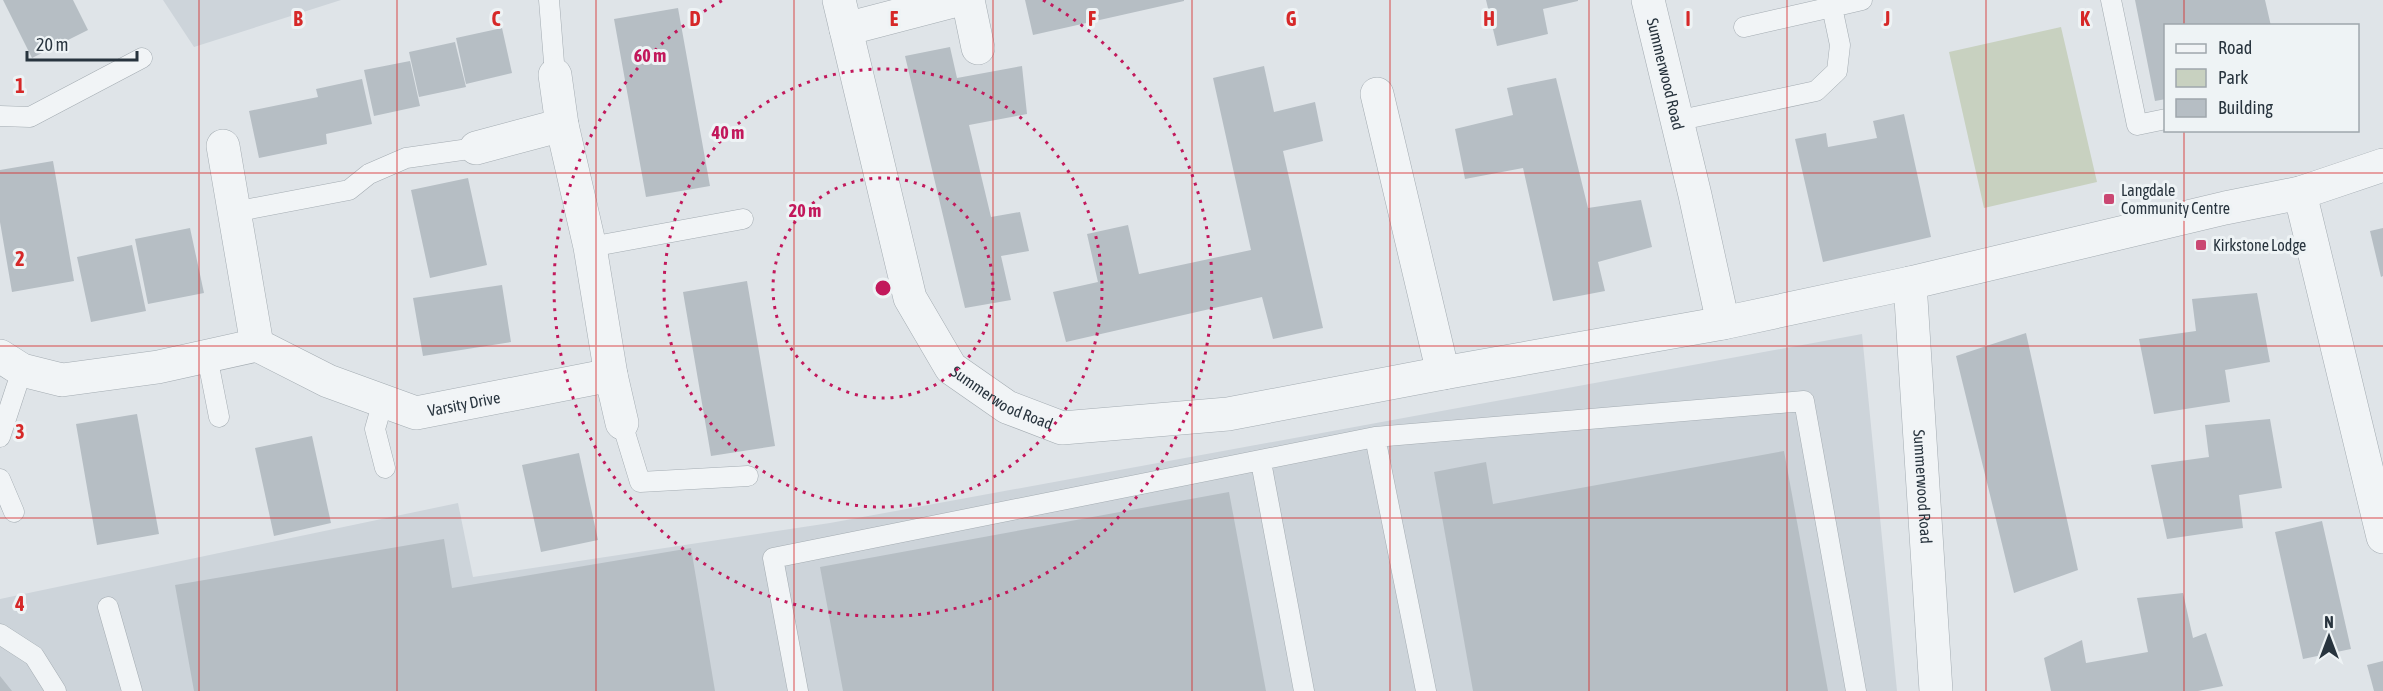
<svg xmlns="http://www.w3.org/2000/svg" width="2383" height="691" viewBox="0 0 2383 691" font-family="'Asap Condensed',sans-serif">
<style>
.built{fill:#cdd4da}
.green{fill:#c8d1c0}
.building{fill:#b6bec4}
.lines{fill:none;stroke-linecap:round;stroke-linejoin:round}
.lane-casing{stroke:#a4acb2;stroke-width:21}
.street-casing{stroke:#a4acb2;stroke-width:34}
.lane{stroke:#f1f4f6;stroke-width:20}
.street{stroke:#f1f4f6;stroke-width:33}
.grid{fill:none;stroke:#d62828;stroke-width:1.5;stroke-opacity:0.55}
.ring{fill:none;stroke:#c2185b;stroke-width:3;stroke-dasharray:3 6}
.poi-dot{fill:#ca4772;stroke:#eef3f5;stroke-width:2}
.labels{text-anchor:middle;dominant-baseline:central;stroke-width:6;stroke-linejoin:round;paint-order:stroke}
.street-label{font-size:16px;fill:#28343e;stroke:#eef3f5}
.poi-label{font-size:16px;fill:#28343e;stroke:#eef3f5;text-anchor:start}
.grid-label{font-size:20px;text-anchor:middle;font-weight:bold;fill:#d62828;stroke:#eef3f5;stroke-width:6;stroke-linejoin:round;paint-order:stroke}
.centre{fill:#c2185b;stroke:#eef3f5;stroke-width:3}
.ring-label{font-size:18px;text-anchor:middle;font-weight:bold;fill:#c2185b;stroke:#eef3f5;stroke-width:6;stroke-linejoin:round;paint-order:stroke}
</style>
<rect width="100%" height="100%" fill="#dfe4e8"/>
<path class="built" d="M163 0H341L194 47Z
M1862 334 1897 691H0V599L458 503 473 577 830 523Z"/>
<path class="green" d="M2061 27 2097 182 1984 208 1949 52Z"/>
<path class="building" d="M3 0H73L88 30 32 58Z
M1025 0H1184V1L1033 35Z
M1486 0H1578V1L1543 9 1548 34 1497 46Z
M2135 0H2265L2271 26H2166V99L2155 101Z
M678 8 710 186 646 197 614 19Z
M502 28 512 73 466 84 456 38Z
M455 42 466 87 419 97 409 52Z
M950 47 957 78 1022 66 1027 114 969 125 991 217 1020 212 1029 251 1001 256 1011 300 965 308 905 56Z
M410 61 420 106 374 116 364 70Z
M1264 66 1274 112 1315 102 1323 141 1283 151 1323 328 1273 339 1262 297 1066 342 1053 292 1098 282 1087 234 1128 225 1139 274 1251 250 1213 78Z
M1556 78 1588 208 1641 200 1652 247 1598 262 1605 291 1553 301 1523 168 1465 179 1455 129 1513 115 1507 88Z
M362 79 372 124 326 134 327 144 259 158 249 111 318 97 316 89Z
M1904 114 1931 237 1823 262 1795 139 1826 133 1828 147 1877 138 1873 121Z
M53 161 74 281 12 292 0 222V170Z
M468 178 487 265 430 278 411 190Z
M190 228 204 293 148 304 135 239Z
M2383 228V276L2381 277 2370 231Z
M132 245 146 311 91 322 77 257Z
M747 281 775 446 711 456 683 292Z
M502 285 511 342 423 356 413 298Z
M2257 293 2270 362 2225 370 2230 402 2154 414 2139 339 2196 331 2192 299Z
M2026 333 2078 570 2014 593 1956 356Z
M137 414 159 534 97 545 76 424Z
M2270 419 2282 488 2239 495 2243 528 2167 539 2151 465 2209 457 2205 425Z
M312 436 331 523 274 536 255 448Z
M1784 451 1828 691H1473L1434 472 1486 462 1493 504Z
M579 453 598 540 541 552 522 465Z
M1229 492 1266 691H843L820 567Z
M2322 521 2351 649 2303 659 2275 532Z
M444 539 452 588 691 548 715 691H194L175 585Z
M2183 593 2193 638 2206 633 2223 686 2198 691H2051L2044 658 2082 640 2086 663 2148 652 2137 598Z
M2383 661V691H2374L2367 665Z
M0 676 12 691H0Z"/>
<g class="lines">
<g class="lane-casing">
<path id="lane" d="M549 0 555 75
M2111 0 2137 125 2166 119
M1832 7 1862 0
M0 116 30 117 142 58
M1676 121 1816 91 1837 71 1840 45 1832 7 1744 27
M234 212 349 190 369 174 406 158 476 148
M590 247 743 219
M207 356 219 417
M383 401 375 429 385 468
M622 423 640 482 748 476
M0 437 22 370
M1261 462 1304 691
M0 479 14 512
M108 607 132 691
M0 634 34 656 56 691
M798 691 773 558 1375 437
M1426 691 1375 437 1804 401 1856 691"/>
</g>
<g class="street-casing">
<g id="street">
<path id="s1" d="M839 0 910 298 951 368 1007 407 1062 428 1228 414 1443 373 1723 323 1910 283 2225 208 2300 193 2383 165"/>
<path d="M968 0 978 48"/>
<path id="s2" d="M1648 0 1695 195 1723 323"/>
<path d="M846 29 957 0"/>
<path d="M555 75 562 125 590 247 611 375"/>
<path d="M1377 94 1443 373"/>
<path d="M476 148 562 125"/>
<path d="M2300 193 2383 537"/>
<path id="s3" d="M1910 283 1936 691"/>
<path id="s4" d="M257 345 328 381 416 413 611 375 622 423"/>
<path d="M0 356 22 370 62 380 158 367 257 345 223 146"/>
</g>
</g>
<use href="#lane" class="lane"/>
<use href="#street" class="street"/>
</g>
<path class="grid" d="M199 0V691M397 0V691M596 0V691M794 0V691M993 0V691M1192 0V691M1390 0V691M1589 0V691M1787 0V691M1986 0V691M2184 0V26M2184 130V691M0 173H2383M0 346H2383M0 518H2383"/>
<g class="ring">
<circle cx="883" cy="288" r="110"/>
<circle cx="883" cy="288" r="219"/>
<path d="M1043 0A329 329 0 1 1 723 0"/>
</g>
<g class="poi-dot">
<rect x="2103" y="193" width="12" height="12" rx="3"/>
<rect x="2195" y="239" width="12" height="12" rx="3"/>
</g>
<g class="labels">
<g class="street-label">
<text stroke="none"><textPath href="#s2" startOffset="76">Summerwood Road</textPath></text>
<text stroke="none"><textPath href="#s1" startOffset="447">Summerwood Road</textPath></text>
<text stroke="none"><textPath href="#s4" startOffset="222">Varsity Drive</textPath></text>
<text stroke="none"><textPath href="#s3" startOffset="204">Summerwood Road</textPath></text>
</g>
<g class="poi-label">
<text x="2121" y="190">Langdale<tspan x="2121" dy="18">Community Centre</tspan></text>
<text x="2213" y="245">Kirkstone Lodge</text>
</g>
</g>
<g class="grid-label">
<text x="298" y="26">B</text>
<text x="496" y="26">C</text>
<text x="695" y="26">D</text>
<text x="894" y="26">E</text>
<text x="1092" y="26">F</text>
<text x="1291" y="26">G</text>
<text x="1489" y="26">H</text>
<text x="1688" y="26">I</text>
<text x="1887" y="26">J</text>
<text x="2085" y="26">K</text>
<text x="20" y="93">1</text>
<text x="20" y="266">2</text>
<text x="20" y="439">3</text>
<text x="20" y="611">4</text>
</g>
<circle cx="883" cy="288" r="9" class="centre"/>
<g class="ring-label">
<text x="650" y="62">60 m</text>
<text x="728" y="139">40 m</text>
<text x="805" y="217">20 m</text>
</g>
<rect x="2164" y="24" width="195" height="108" fill="#eef3f5" stroke="#9fa7ac" stroke-width="1.5"/>
<rect x="2176" y="44" width="30" height="9" fill="#f1f4f6" stroke="#9fa7ac" stroke-width="1.5"/>
<text x="2218" y="54" font-size="18" fill="#28343e">Road</text>
<rect x="2176" y="69" width="30" height="18" fill="#c8d1c0" stroke="#9fa7ac" stroke-width="1.5"/>
<text x="2218" y="84" font-size="18" fill="#28343e">Park</text>
<rect x="2176" y="99" width="30" height="18" fill="#b6bec4" stroke="#9fa7ac" stroke-width="1.5"/>
<text x="2218" y="114" font-size="18" fill="#28343e">Building</text>
<g transform="translate(2329 637)" stroke="#eef3f5" stroke-width="4.5" paint-order="stroke">
<path d="M0-4.5L10 22L0 15L-10 22Z" fill="#28343e"/>
<text y="-9" font-size="16" font-weight="bold" text-anchor="middle" fill="#28343e">N</text>
</g>
<path d="M27 51v9h110v-9" fill="none" stroke="#28343e" stroke-width="3"/>
<text x="36" y="51" font-size="18" fill="#28343e" stroke="#eef3f5" stroke-width="4.5" paint-order="stroke">20 m</text>
</svg>
